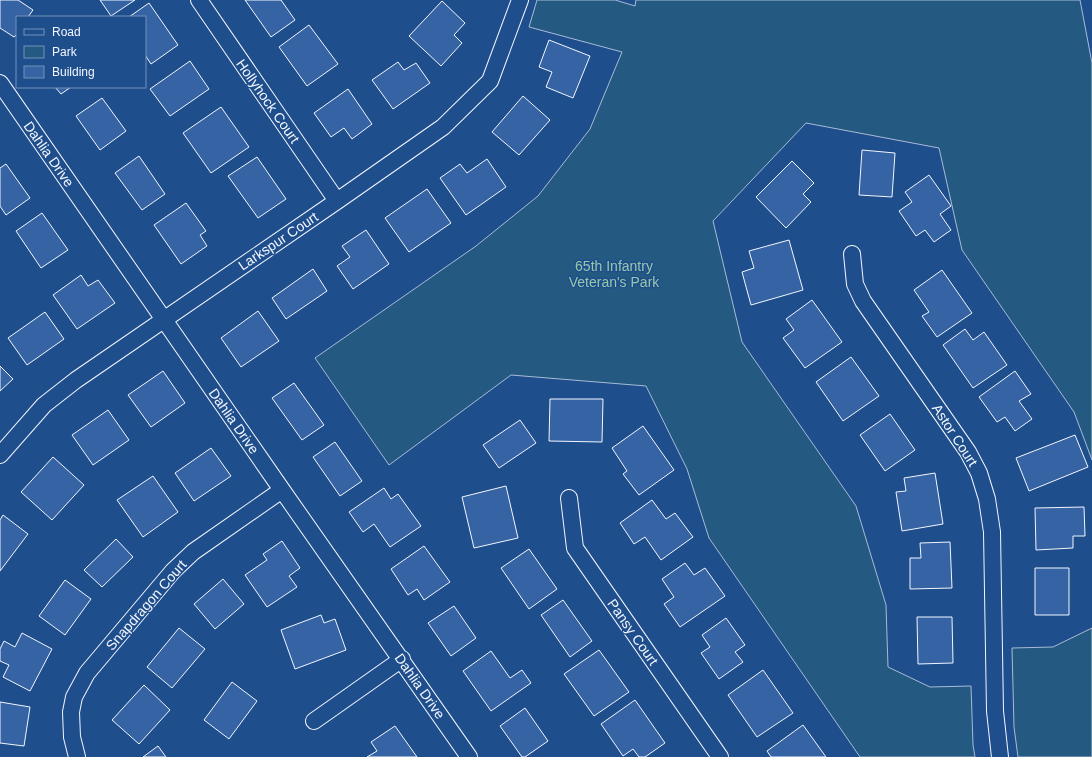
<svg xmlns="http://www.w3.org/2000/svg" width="1092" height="757" viewBox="0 0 1092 757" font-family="Arial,sans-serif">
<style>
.green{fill:#245a82;stroke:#a8bbd7}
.building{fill:#3563a3;stroke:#f2f6ff}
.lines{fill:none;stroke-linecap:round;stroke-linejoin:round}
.street-casing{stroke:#f2f6ff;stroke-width:18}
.street{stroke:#1f4e8c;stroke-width:16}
.labels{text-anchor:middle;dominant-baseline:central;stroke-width:3;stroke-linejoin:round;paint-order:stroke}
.street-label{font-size:14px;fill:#f2f6ff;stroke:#1f4e8c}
.park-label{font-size:14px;fill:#97c8a6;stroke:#1f4e8c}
</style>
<rect width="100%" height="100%" fill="#1f4e8c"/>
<path class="green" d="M537 0H615L635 6 636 0H1080L1092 63V460L1074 412 962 250 939 148 806 123 713 221 742 342 856 506 886 605 888 667 930 687 971 686 973 745 975 757H860L709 538 687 469 646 386 511 375 389 465 315 358 476 246 538 196 590 129 622 52 529 27Z
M1092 628V757H1018L1014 727 1012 648 1053 647Z"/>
<path class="building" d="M0 0H18L33 10 28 17H17V34L14 37 0 28Z
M100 0H135L111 16Z
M245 0H281L295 20 271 37Z
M442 1 465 23 454 35 462 43 441 66 409 36Z
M149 3 178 45 151 64 145 55V17H129Z
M309 25 338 64 307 86 279 47Z
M549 40 590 56 573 98 546 87 552 72 539 67Z
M190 61 209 89 170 116 150 89Z
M398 62 404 70 416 63 430 83 393 109 372 80Z
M55 87H71L61 94Z
M348 89 372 124 352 139 344 128 331 137 314 113Z
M523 96 550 120 519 155 492 132Z
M102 98 126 131 100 150 76 116Z
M221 107 249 147 211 173 183 133Z
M862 150 895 153 892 197 859 195Z
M139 156 165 194 142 210 115 173Z
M257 157 286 199 258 218 228 176Z
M487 159 506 187 466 215 440 178 460 164 467 173Z
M792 161 814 183 803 194 811 202 786 228 756 197Z
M6 164 30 198 6 215 0 206V168Z
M929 175 951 206 940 214 951 230 934 242 925 230 916 236 899 211 912 202 905 192Z
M427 189 451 223 409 252 385 218Z
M186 203 206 231 200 235 207 246 181 264 154 225Z
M42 213 68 250 41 268 16 231Z
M366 230 389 264 353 289 337 266 350 257 342 246Z
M789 240 803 290 751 305 742 272 754 268 749 251Z
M313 269 327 291 286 319 272 298Z
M942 270 972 313 937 337 922 316 929 312 914 290Z
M81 275 88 286 98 280 115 303 77 329 53 295Z
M812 300 842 342 805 368 783 338 794 330 786 319Z
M258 311 279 341 241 367 221 338Z
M45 312 64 339 27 365 8 338Z
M965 329 973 340 984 332 1007 365 973 388 943 345Z
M851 357 879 396 843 421 816 382Z
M0 366 13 379 0 391Z
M163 371 185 403 151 427 128 395Z
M1015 371 1031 394 1019 401 1032 419 1015 431 1005 417 997 422 979 397Z
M294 383 324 425 302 440 272 398Z
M550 399H603L602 442 549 441Z
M108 410 129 440 93 465 72 435Z
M890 414 915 450 885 471 860 435Z
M520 420 536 443 499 468 483 445Z
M643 426 674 470 639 495 623 474 627 471 612 448Z
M1075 435 1088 467 1029 491 1016 458Z
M335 442 362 481 340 496 313 457Z
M211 448 231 476 194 501 175 473Z
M53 457 84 485 52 520 21 492Z
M935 473 943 524 902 531 896 492 906 491 904 478Z
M153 476 178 512 143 537 117 500Z
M506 486 518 538 474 548 462 497Z
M384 488 391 499 398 494 421 526 390 547 374 524 363 532 349 512Z
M652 500 666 519 675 513 693 537 661 560 645 537 634 544 620 523Z
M1084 507 1085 536H1073V548L1036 550 1035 508Z
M3 515 28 534 0 571V520Z
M116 539 133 557 102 587 84 570Z
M282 541 300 568 289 576 297 587 267 607 245 575 267 560 263 554Z
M950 542 952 588 910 589V558H921L920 543Z
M424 546 450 582 424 600 417 589 408 595 391 569Z
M529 549 557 589 529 609 501 568Z
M685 563 694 575 705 568 725 596 680 627 664 604 674 597 662 579Z
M1035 568H1069V615H1035Z
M223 579 244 604 215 629 194 604Z
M65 580 91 599 65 635 39 616Z
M563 600 592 641 570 657 541 615Z
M454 606 476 638 451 656 428 623Z
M321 615 324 623 335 619 346 650 295 669 281 630Z
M917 617H952L953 663 918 664Z
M726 618 745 645 735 652 743 662 719 679 701 653 710 647 702 635Z
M179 628 205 649 172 688 147 667Z
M22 633 52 649 30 691 3 677 9 665 0 661V649L4 641 15 647Z
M599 650 629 692 594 716 564 674Z
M491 651 510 678 522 670 531 683 491 711 463 671Z
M763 670 793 713 757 737 728 695Z
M232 682 257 701 229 739 204 720Z
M144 685 170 710 139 744 112 720Z
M635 700 665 743 645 757H639L633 749 623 756 601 724Z
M0 702 30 707 24 746 0 743Z
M525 708 548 741 525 757H522L500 726Z
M803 725 826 757H771L767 751Z
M395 726 417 757H367L377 751 371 742Z
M158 746 166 757H143Z"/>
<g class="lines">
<g class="street-casing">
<path id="street" d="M199 0 337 201
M0 83 282 490 469 757
M852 254 855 284 863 301 968 452 979 473 987 499 992 532 995 711 1000 757
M0 455 44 405 76 380 337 201 443 127 490 81 520 0
M569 498 575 548 720 757
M314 721 402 659
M77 757 72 737 71 712 74 697 87 673 173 571 193 552 282 490"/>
</g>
<use href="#street" class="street"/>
</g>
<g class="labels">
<g class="street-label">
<text transform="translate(268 101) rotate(55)">Hollyhock Court</text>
<text transform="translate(49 154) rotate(55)">Dahlia Drive</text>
<text transform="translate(278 241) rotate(-34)">Larkspur Court</text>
<text transform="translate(234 421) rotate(55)">Dahlia Drive</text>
<text transform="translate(955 435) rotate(57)">Astor Court</text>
<text transform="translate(146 605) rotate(-49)">Snapdragon Court</text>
<text transform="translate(633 632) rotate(55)">Pansy Court</text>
<text transform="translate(420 686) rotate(55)">Dahlia Drive</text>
</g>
<g class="park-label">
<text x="614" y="266">65th Infantry<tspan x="614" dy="16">Veteran's Park</tspan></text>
</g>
</g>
<rect x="16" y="16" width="130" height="72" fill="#1f4e8c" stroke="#7391ba"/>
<rect x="24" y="29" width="20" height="6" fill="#1f4e8c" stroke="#7391ba"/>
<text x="52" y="36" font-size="12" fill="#f2f6ff">Road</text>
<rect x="24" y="46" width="20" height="12" fill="#245a82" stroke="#7391ba"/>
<text x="52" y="56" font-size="12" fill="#f2f6ff">Park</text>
<rect x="24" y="66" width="20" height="12" fill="#3563a3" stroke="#7391ba"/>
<text x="52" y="76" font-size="12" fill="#f2f6ff">Building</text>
</svg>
